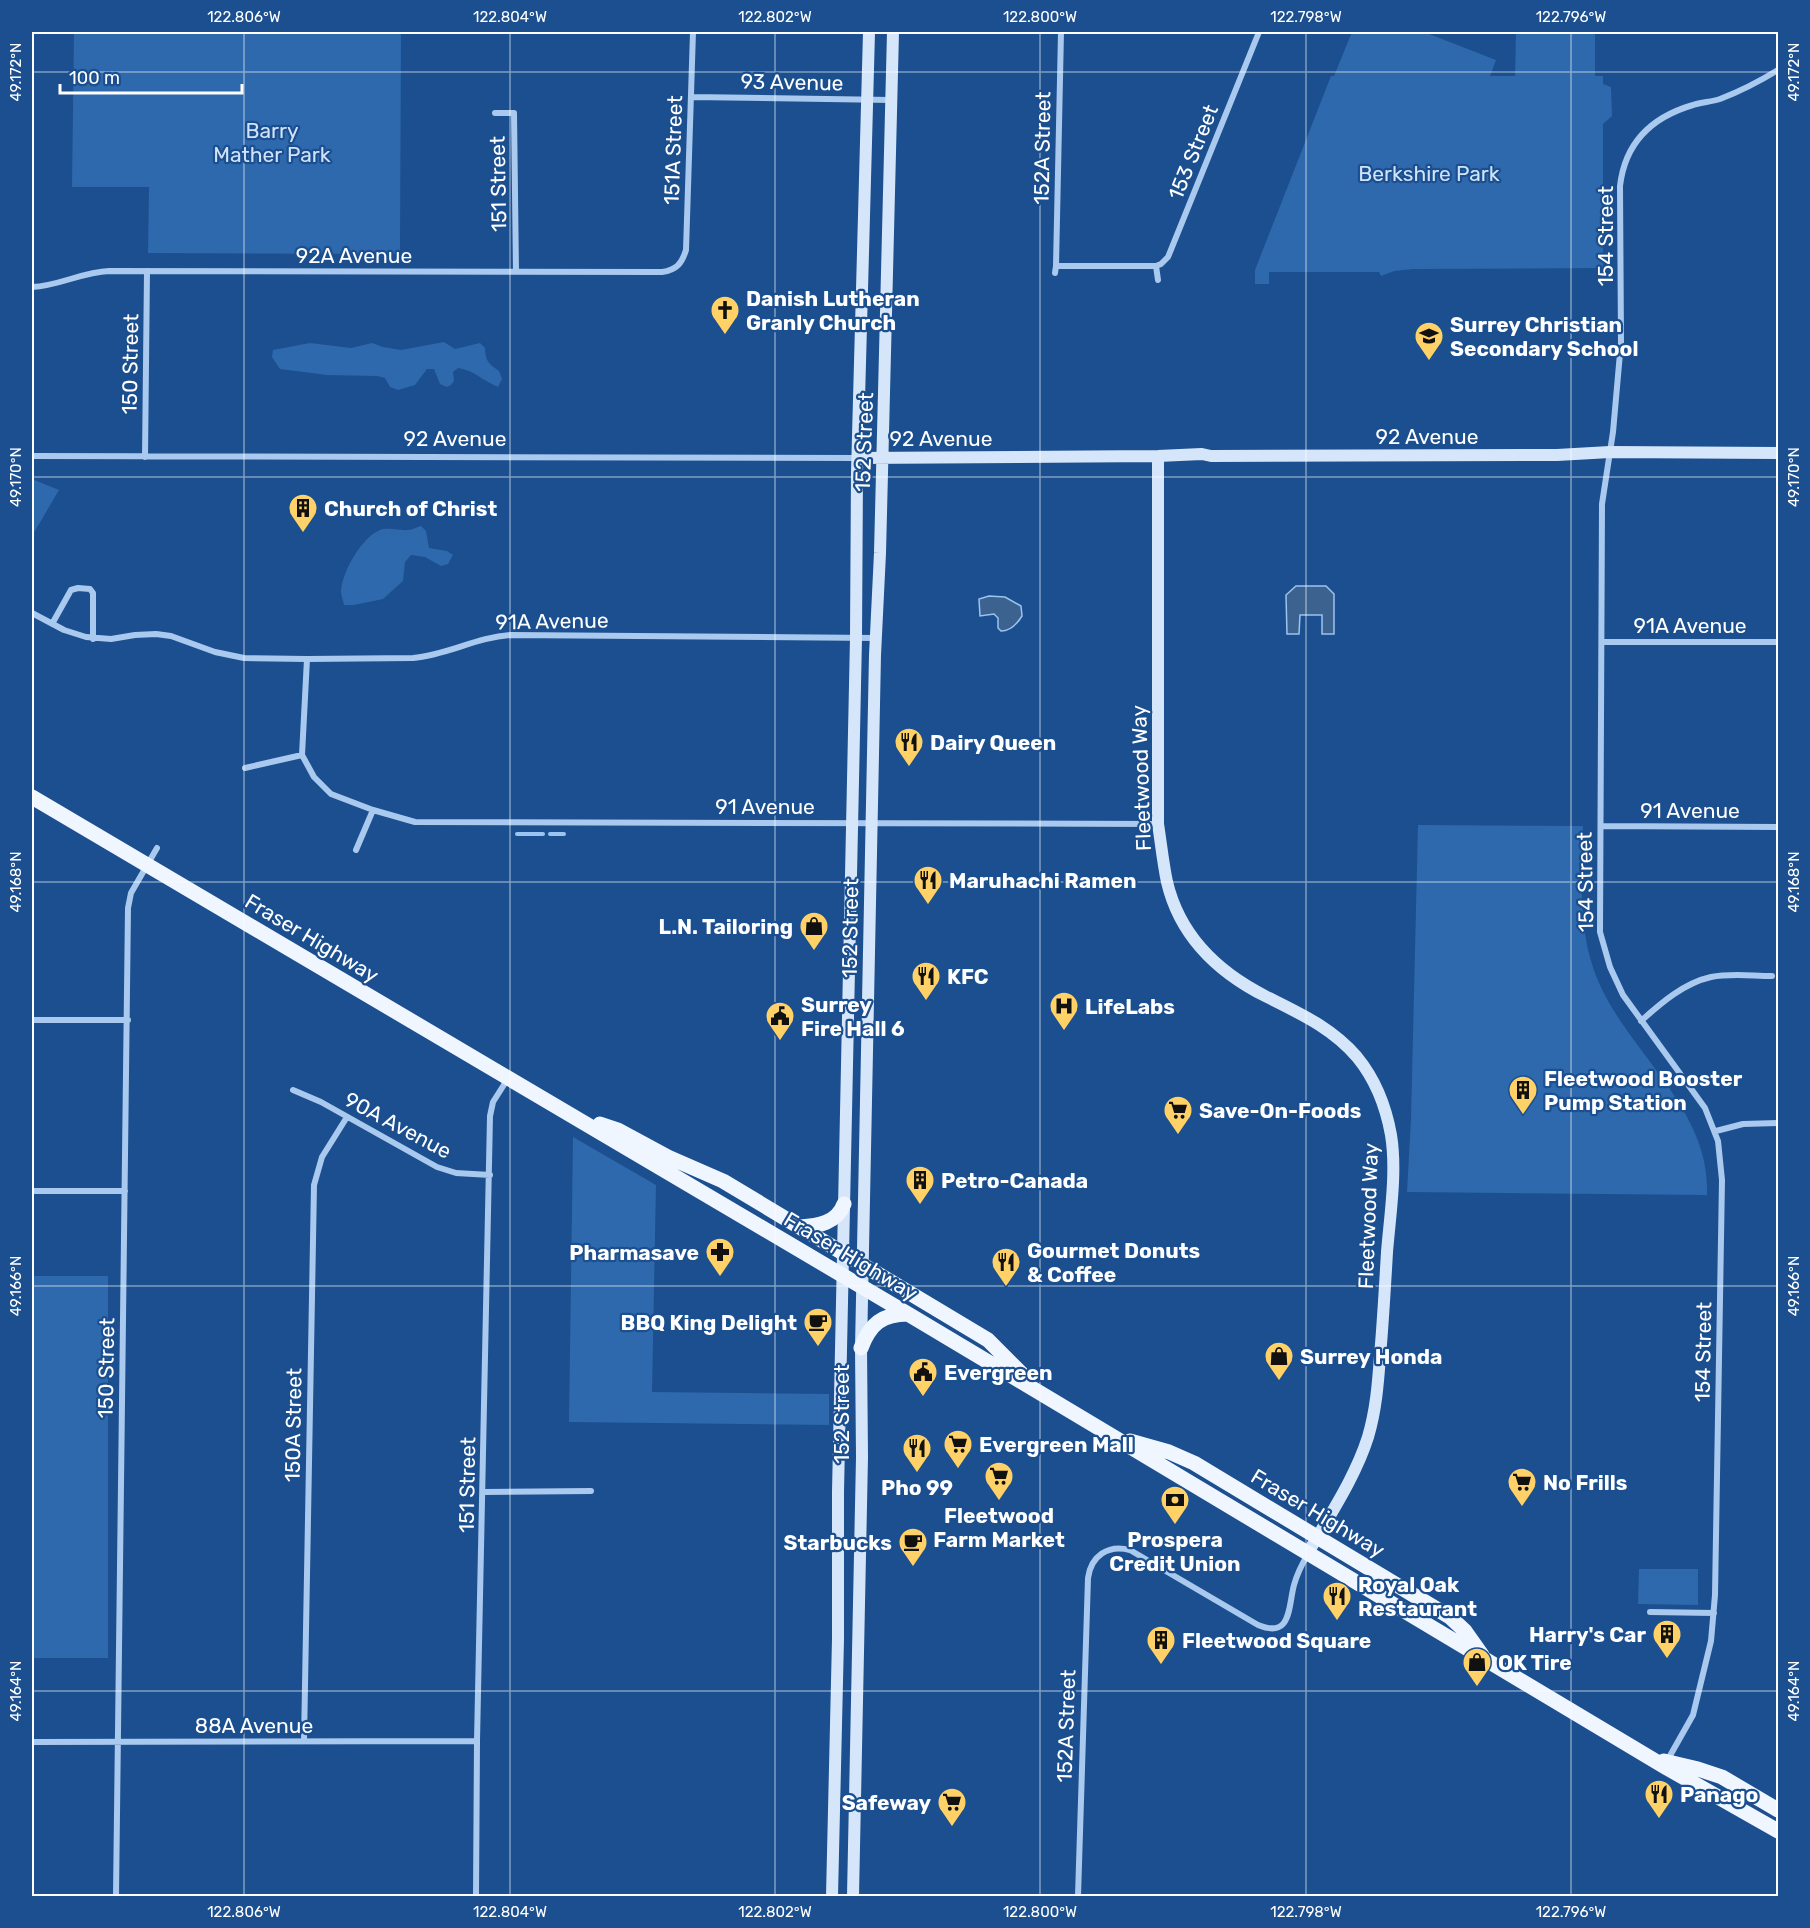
<svg xmlns="http://www.w3.org/2000/svg" width="1810" height="1928" viewBox="0 0 1810 1928" font-family="Rubik,sans-serif">
<style>
.green{fill:#2e69ad}
.water{fill:#3c6290;stroke:#9cc4f0;stroke-width:1.5}
.lines{fill:none;stroke-linecap:round;stroke-linejoin:round}
.stream{stroke:#9cc4f0;stroke-width:4}
.street{stroke:#a9c9ee;stroke-width:6}
.secondary{stroke:#d6e6fa;stroke-width:12}
.primary{stroke:#f0f6ff;stroke-width:15}
.ticks{fill:none;stroke:#fff;stroke-width:1.5;stroke-opacity:0.45}
.labels{text-anchor:middle;dominant-baseline:central;stroke-width:4.5;stroke-linejoin:round;paint-order:stroke}
.street-label{font-size:21px;fill:#fff;stroke:#1b4f8f}
.park-label{font-size:21px;fill:#cfe3fa;stroke:#1b4f8f}
.poi-label{font-size:21px;font-weight:bold;fill:#fff;stroke:#1b4f8f;text-anchor:start}
.neatline{fill:none;stroke:#fff;stroke-width:2}
.ticks-label{font-size:15px;text-anchor:middle;fill:#fff}
</style>
<rect width="100%" height="100%" fill="#1b4f8f"/>
<path class="green" d="M74 32H401L400 254 148 253 149 187H72Z
M1352 32H1424L1496 60 1490 76H1515L1516 32H1595V76H1603V84L1611 87 1612 116 1603 124V268L1413 269 1394 271 1381 276 1379 272H1269V284H1255V270L1331 76H1334Z
M444 342 455 349 480 343 485 348C485 361 489 364 499 371L502 379 498 387C483 381 474 370 458 368L453 372 454 381 451 385 447 387 440 384 434 369H427L415 385 398 390 390 387 385 378 377 376 327 375 280 369 272 357 273 350 310 343 351 348 372 343 383 347 401 350Z
M32 479 59 490 32 536Z
M421 526 426 531 429 548 447 551 453 555 448 564 441 566 425 557 411 555 405 562 403 581 383 599 354 605H344C343 600 341 595 341 591 342 572 362 537 380 530 390 527 399 531 408 530 412 530 417 527 421 526Z
M1418 825 1583 826C1582 879 1577 934 1599 983 1631 1055 1711 1110 1707 1195L1407 1192 1411 1119Z
M573 1137 656 1185 652 1392 829 1394V1425L569 1422Z
M32 1276H108V1658H32Z
M1639 1569H1698V1605L1638 1604Z"/>
<path class="water" d="M1296 586H1326L1334 594V634H1322V615H1300L1299 634H1287L1286 595Z
M989 596 1005 597 1021 606 1022 616C1017 624 1011 631 1001 631L998 628V618L994 614 980 616 979 599Z"/>
<g class="lines">
<path class="stream" d="M517 834H543
M550 834H564"/>
<path class="street" d="M691 97 891 100
M495 113H514L516 272
M1056 266 1061 32
M1055 273 1056 266H1156
M1158 280 1156 266 1161 264 1168 257 1259 32
M32 287C59 286 82 272 109 271L662 272C677 270 682 263 686 250L693 32
M32 456 858 458
M145 457 147 271
M32 613 64 630 86 637 111 639 135 635 156 634 171 636 215 652 244 658 307 659 413 658C447 655 477 637 511 635L875 638
M52 624 71 590 78 588 90 589 93 593V639
M1602 642H1778
M307 659 302 755 314 777 331 794 373 810 415 822 1158 824
M245 768 302 755
M1601 826 1778 827
M356 850 373 810
M32 1020H128
M1641 1021C1661 1003 1684 983 1711 977 1731 973 1752 976 1772 976
M293 1090 321 1102 437 1167 456 1173 490 1175
M1716 1131 1743 1124 1778 1123
M32 1191H125
M484 1492 591 1491
M1650 1612 1714 1613
M304 1741 314 1185 322 1157 347 1117
M32 1742 477 1741
M1667 1761 1693 1715 1711 1641 1715 1595 1722 1180 1718 1141 1705 1108 1623 995 1610 967 1600 932 1602 504 1613 432 1621 342 1620 186C1625 143 1652 117 1693 105 1702 102 1711 102 1720 99 1741 91 1760 81 1778 70
M116 1896 128 908 131 893 157 848
M476 1896 477 1741 490 1116 493 1102 507 1080
M1078 1896 1088 1578C1091 1556 1108 1544 1130 1550L1258 1625C1292 1639 1288 1607 1294 1585 1297 1574 1302 1564 1308 1554"/>
<path class="secondary" d="M1158 456V824C1161 843 1163 863 1167 882 1180 937 1219 973 1267 997 1301 1014 1332 1028 1357 1057 1375 1079 1386 1107 1391 1135 1397 1172 1390 1215 1387 1252 1385 1287 1383 1322 1380 1356 1378 1384 1376 1410 1368 1437 1355 1478 1329 1516 1308 1553
M858 458 1158 456 1202 454 1211 456 1557 455 1610 452 1778 453
M832 1896 838 1639V1492L856 638 857 473 869 32
M853 1896 862 1457 861 1348 875 655 880 553 893 32"/>
<path class="primary" d="M32 797 908 1314 1667 1768 1778 1831
M600 1124 618 1130 668 1157 723 1181 988 1340 1023 1375
M800 1227C818 1226 837 1223 844 1204
M861 1348C870 1324 882 1314 908 1314
M1130 1441 1169 1452 1194 1463 1450 1617 1465 1631 1482 1655
M1664 1761 1698 1769 1722 1777 1778 1810"/>
</g>
<path class="ticks" d="M244 32V1896M510 32V1896M775 32V1896M1040 32V1896M1306 32V1896M1571 32V1896M32 72H1778M32 477H1778M32 882H1778M32 1286H1778M32 1691H1778"/>
<defs>
<g id="church-pin" transform="scale(1.5)"><path d="M0 17L-7.5 6A9.5 9.5 0 1 1 7.5 6Z" fill="#ffd166" stroke="#1b4f8f"/><path d="M-1.2-6h2.4v3.5h3.3v2.4h-3.3V6h-2.4V-.1h-3.3v-2.4h3.3Z" fill="#111"/></g>
<g id="school-pin" transform="scale(1.5)"><path d="M0 17L-7.5 6A9.5 9.5 0 1 1 7.5 6Z" fill="#ffd166" stroke="#1b4f8f"/><path d="M0-5L7-2L0 1L-7-2ZM-4 1L0 2.5L4 1V4Q0 6-4 4Z" fill="#111"/></g>
<g id="building-pin" transform="scale(1.5)"><path d="M0 17L-7.5 6A9.5 9.5 0 1 1 7.5 6Z" fill="#ffd166" stroke="#1b4f8f"/><path d="M-4-6H4V6H1V3H-1V6H-4ZM-2.5-4.3h1.7v1.8h-1.7ZM.8-4.3h1.7v1.8H.8ZM-2.5-1h1.7V.8h-1.7ZM.8-1h1.7V.8H.8Z" fill="#111"/></g>
<g id="restaurant-pin" transform="scale(1.5)"><path d="M0 17L-7.5 6A9.5 9.5 0 1 1 7.5 6Z" fill="#ffd166" stroke="#1b4f8f"/><path d="M-5-6h1v4h1v-4h1v4h1v-4h1v5L-1.5 .5V6h-2V.5L-5-1ZM5-6V6H3V1.5H1.5Q1.5-4 5-6Z" fill="#111"/></g>
<g id="shop-pin" transform="scale(1.5)"><path d="M0 17L-7.5 6A9.5 9.5 0 1 1 7.5 6Z" fill="#ffd166" stroke="#1b4f8f"/><path d="M-5-2.5h2.3a2.7 3.5 0 0 1 5.4 0H5L5.5 6h-11ZM-1.5-2.5h3a1.5 2.3 0 0 0-3 0Z" fill="#111"/></g>
<g id="hospital-pin" transform="scale(1.5)"><path d="M0 17L-7.5 6A9.5 9.5 0 1 1 7.5 6Z" fill="#ffd166" stroke="#1b4f8f"/><path d="M-5-5h3v3.5h4V-5h3V5h-3V1.5h-4V5h-3Z" fill="#111"/></g>
<g id="civic-pin" transform="scale(1.5)"><path d="M0 17L-7.5 6A9.5 9.5 0 1 1 7.5 6Z" fill="#ffd166" stroke="#1b4f8f"/><path d="M-.6-6.5H3V-4.5H.6V-3L4-1V1h2V6H-6V1h2V-1L-.6-3ZM-1.2 2.5V6h2.4V2.5Z" fill="#111"/></g>
<g id="supermarket-pin" transform="scale(1.5)"><path d="M0 17L-7.5 6A9.5 9.5 0 1 1 7.5 6Z" fill="#ffd166" stroke="#1b4f8f"/><path d="M-6-5.5h2.5l.6 2H6L4.5 2H-2.5L-4.4-4H-6ZM-1.5 3.2a1.3 1.3 0 1 0 .1 0ZM3 3.2a1.3 1.3 0 1 0 .1 0Z" fill="#111"/></g>
<g id="pharmacy-pin" transform="scale(1.5)"><path d="M0 17L-7.5 6A9.5 9.5 0 1 1 7.5 6Z" fill="#ffd166" stroke="#1b4f8f"/><path d="M-2-6h4v4h4v4h-4v4h-4v-4h-4v-4h4Z" fill="#111"/></g>
<g id="cafe-pin" transform="scale(1.5)"><path d="M0 17L-7.5 6A9.5 9.5 0 1 1 7.5 6Z" fill="#ffd166" stroke="#1b4f8f"/><path d="M-5.5-4.5H6V0H3Q3 3.5 0 3.5H-2.5Q-5.5 3.5-5.5 0ZM3-3.2v2h1.7v-2ZM-6 4.5H4V6H-6Z" fill="#111"/></g>
<g id="bank-pin" transform="scale(1.5)"><path d="M0 17L-7.5 6A9.5 9.5 0 1 1 7.5 6Z" fill="#ffd166" stroke="#1b4f8f"/><path d="M-6-4H6V4H-6ZM0-2.3a2.3 2.3 0 1 0 0 4.6a2.3 2.3 0 1 0 0-4.6Z" fill="#111"/></g>
</defs>
<g fill-rule="evenodd">
<use href="#church-pin" x="725" y="310"/>
<use href="#school-pin" x="1429" y="336"/>
<use href="#building-pin" x="303" y="508"/>
<use href="#restaurant-pin" x="909" y="742"/>
<use href="#restaurant-pin" x="928" y="880"/>
<use href="#shop-pin" x="814" y="926"/>
<use href="#restaurant-pin" x="926" y="976"/>
<use href="#hospital-pin" x="1064" y="1006"/>
<use href="#civic-pin" x="780" y="1016"/>
<use href="#building-pin" x="1523" y="1090"/>
<use href="#supermarket-pin" x="1178" y="1110"/>
<use href="#building-pin" x="920" y="1180"/>
<use href="#pharmacy-pin" x="720" y="1252"/>
<use href="#restaurant-pin" x="1006" y="1262"/>
<use href="#cafe-pin" x="818" y="1322"/>
<use href="#shop-pin" x="1279" y="1356"/>
<use href="#civic-pin" x="923" y="1372"/>
<use href="#supermarket-pin" x="958" y="1444"/>
<use href="#restaurant-pin" x="917" y="1448"/>
<use href="#supermarket-pin" x="999" y="1476"/>
<use href="#supermarket-pin" x="1522" y="1482"/>
<use href="#bank-pin" x="1175" y="1500"/>
<use href="#cafe-pin" x="913" y="1542"/>
<use href="#restaurant-pin" x="1337" y="1596"/>
<use href="#building-pin" x="1667" y="1634"/>
<use href="#building-pin" x="1161" y="1640"/>
<use href="#shop-pin" x="1477" y="1662"/>
<use href="#restaurant-pin" x="1659" y="1794"/>
<use href="#supermarket-pin" x="952" y="1802"/>
</g>
<g class="labels">
<g class="street-label">
<text transform="translate(792 82) rotate(1)">93 Avenue</text>
<text transform="translate(1042 148) rotate(-89)">152A Street</text>
<text transform="translate(673 150) rotate(-88)">151A Street</text>
<text transform="translate(1193 152) rotate(-68)">153 Street</text>
<text transform="translate(498 184) rotate(-91)">151 Street</text>
<text transform="translate(1605 236) rotate(-90)">154 Street</text>
<text x="354" y="255">92A Avenue</text>
<text transform="translate(130 364) rotate(-89)">150 Street</text>
<text x="1427" y="436">92 Avenue</text>
<text x="455" y="438">92 Avenue</text>
<text x="941" y="438">92 Avenue</text>
<text transform="translate(864 442) rotate(-88)">152 Street</text>
<text transform="translate(552 621) rotate(-1)">91A Avenue</text>
<text x="1690" y="625">91A Avenue</text>
<text transform="translate(1141 778) rotate(-92)">Fleetwood Way</text>
<text x="765" y="806">91 Avenue</text>
<text x="1690" y="810">91 Avenue</text>
<text transform="translate(1585 882) rotate(-91)">154 Street</text>
<text transform="translate(850 928) rotate(-89)">152 Street</text>
<text transform="translate(312 938) rotate(31)">Fraser Highway</text>
<text transform="translate(398 1125) rotate(28)">90A Avenue</text>
<text transform="translate(1368 1216) rotate(-88)">Fleetwood Way</text>
<text transform="translate(851 1256) rotate(31)">Fraser Highway</text>
<text transform="translate(1703 1352) rotate(-89)">154 Street</text>
<text transform="translate(106 1368) rotate(-89)">150 Street</text>
<text transform="translate(841 1414) rotate(-90)">152 Street</text>
<text transform="translate(293 1425) rotate(-89)">150A Street</text>
<text transform="translate(467 1485) rotate(-89)">151 Street</text>
<text transform="translate(1318 1513) rotate(31)">Fraser Highway</text>
<text x="254" y="1725">88A Avenue</text>
<text transform="translate(1066 1726) rotate(-88)">152A Street</text>
</g>
<g class="park-label">
<text x="272" y="130">Barry<tspan x="272" dy="24">Mather Park</tspan></text>
<text x="1429" y="173">Berkshire Park</text>
</g>
<g class="poi-label">
<text x="746" y="298">Danish Lutheran<tspan x="746" dy="24">Granly Church</tspan></text>
<text x="1450" y="324">Surrey Christian<tspan x="1450" dy="24">Secondary School</tspan></text>
<text x="324" y="508">Church of Christ</text>
<text x="930" y="742">Dairy Queen</text>
<text x="949" y="880">Maruhachi Ramen</text>
<text x="793" y="926" text-anchor="end">L.N. Tailoring</text>
<text x="947" y="976">KFC</text>
<text x="801" y="1004">Surrey<tspan x="801" dy="24">Fire Hall 6</tspan></text>
<text x="1085" y="1006">LifeLabs</text>
<text x="1544" y="1078">Fleetwood Booster<tspan x="1544" dy="24">Pump Station</tspan></text>
<text x="1199" y="1110">Save-On-Foods</text>
<text x="941" y="1180">Petro-Canada</text>
<text x="1027" y="1250">Gourmet Donuts<tspan x="1027" dy="24">&amp; Coffee</tspan></text>
<text x="699" y="1252" text-anchor="end">Pharmasave</text>
<text x="797" y="1322" text-anchor="end">BBQ King Delight</text>
<text x="1300" y="1356">Surrey Honda</text>
<text x="944" y="1372">Evergreen</text>
<text x="979" y="1444">Evergreen Mall</text>
<text x="1543" y="1482">No Frills</text>
<text x="917" y="1487" text-anchor="middle">Pho 99</text>
<text x="999" y="1515" text-anchor="middle">Fleetwood<tspan x="999" dy="24">Farm Market</tspan></text>
<text x="1175" y="1539" text-anchor="middle">Prospera<tspan x="1175" dy="24">Credit Union</tspan></text>
<text x="892" y="1542" text-anchor="end">Starbucks</text>
<text x="1358" y="1584">Royal Oak<tspan x="1358" dy="24">Restaurant</tspan></text>
<text x="1646" y="1634" text-anchor="end">Harry's Car</text>
<text x="1182" y="1640">Fleetwood Square</text>
<text x="1498" y="1662">OK Tire</text>
<text x="1680" y="1794">Panago</text>
<text x="931" y="1802" text-anchor="end">Safeway</text>
</g>
</g>
<rect width="1810" height="1928" fill="none" stroke="#1b4f8f" stroke-width="66"/>
<path d="M60 84v9h182v-9" fill="none" stroke="#ffffff" stroke-width="3"/>
<text x="69" y="84" font-size="18" fill="#ffffff" stroke="#1b4f8f" stroke-width="4.5" paint-order="stroke">100 m</text>
<rect x="33" y="33" width="1744" height="1862" class="neatline"/>
<g class="ticks-label">
<text x="244" y="22">122.806°W</text>
<text x="510" y="22">122.804°W</text>
<text x="775" y="22">122.802°W</text>
<text x="1040" y="22">122.800°W</text>
<text x="1306" y="22">122.798°W</text>
<text x="1571" y="22">122.796°W</text>
<text transform="translate(16 72) rotate(-90)" y="5">49.172°N</text>
<text transform="translate(1794 72) rotate(-90)" y="5">49.172°N</text>
<text transform="translate(16 477) rotate(-90)" y="5">49.170°N</text>
<text transform="translate(1794 477) rotate(-90)" y="5">49.170°N</text>
<text transform="translate(16 882) rotate(-90)" y="5">49.168°N</text>
<text transform="translate(1794 882) rotate(-90)" y="5">49.168°N</text>
<text transform="translate(16 1286) rotate(-90)" y="5">49.166°N</text>
<text transform="translate(1794 1286) rotate(-90)" y="5">49.166°N</text>
<text transform="translate(16 1691) rotate(-90)" y="5">49.164°N</text>
<text transform="translate(1794 1691) rotate(-90)" y="5">49.164°N</text>
<text x="244" y="1917">122.806°W</text>
<text x="510" y="1917">122.804°W</text>
<text x="775" y="1917">122.802°W</text>
<text x="1040" y="1917">122.800°W</text>
<text x="1306" y="1917">122.798°W</text>
<text x="1571" y="1917">122.796°W</text>
</g>
</svg>
